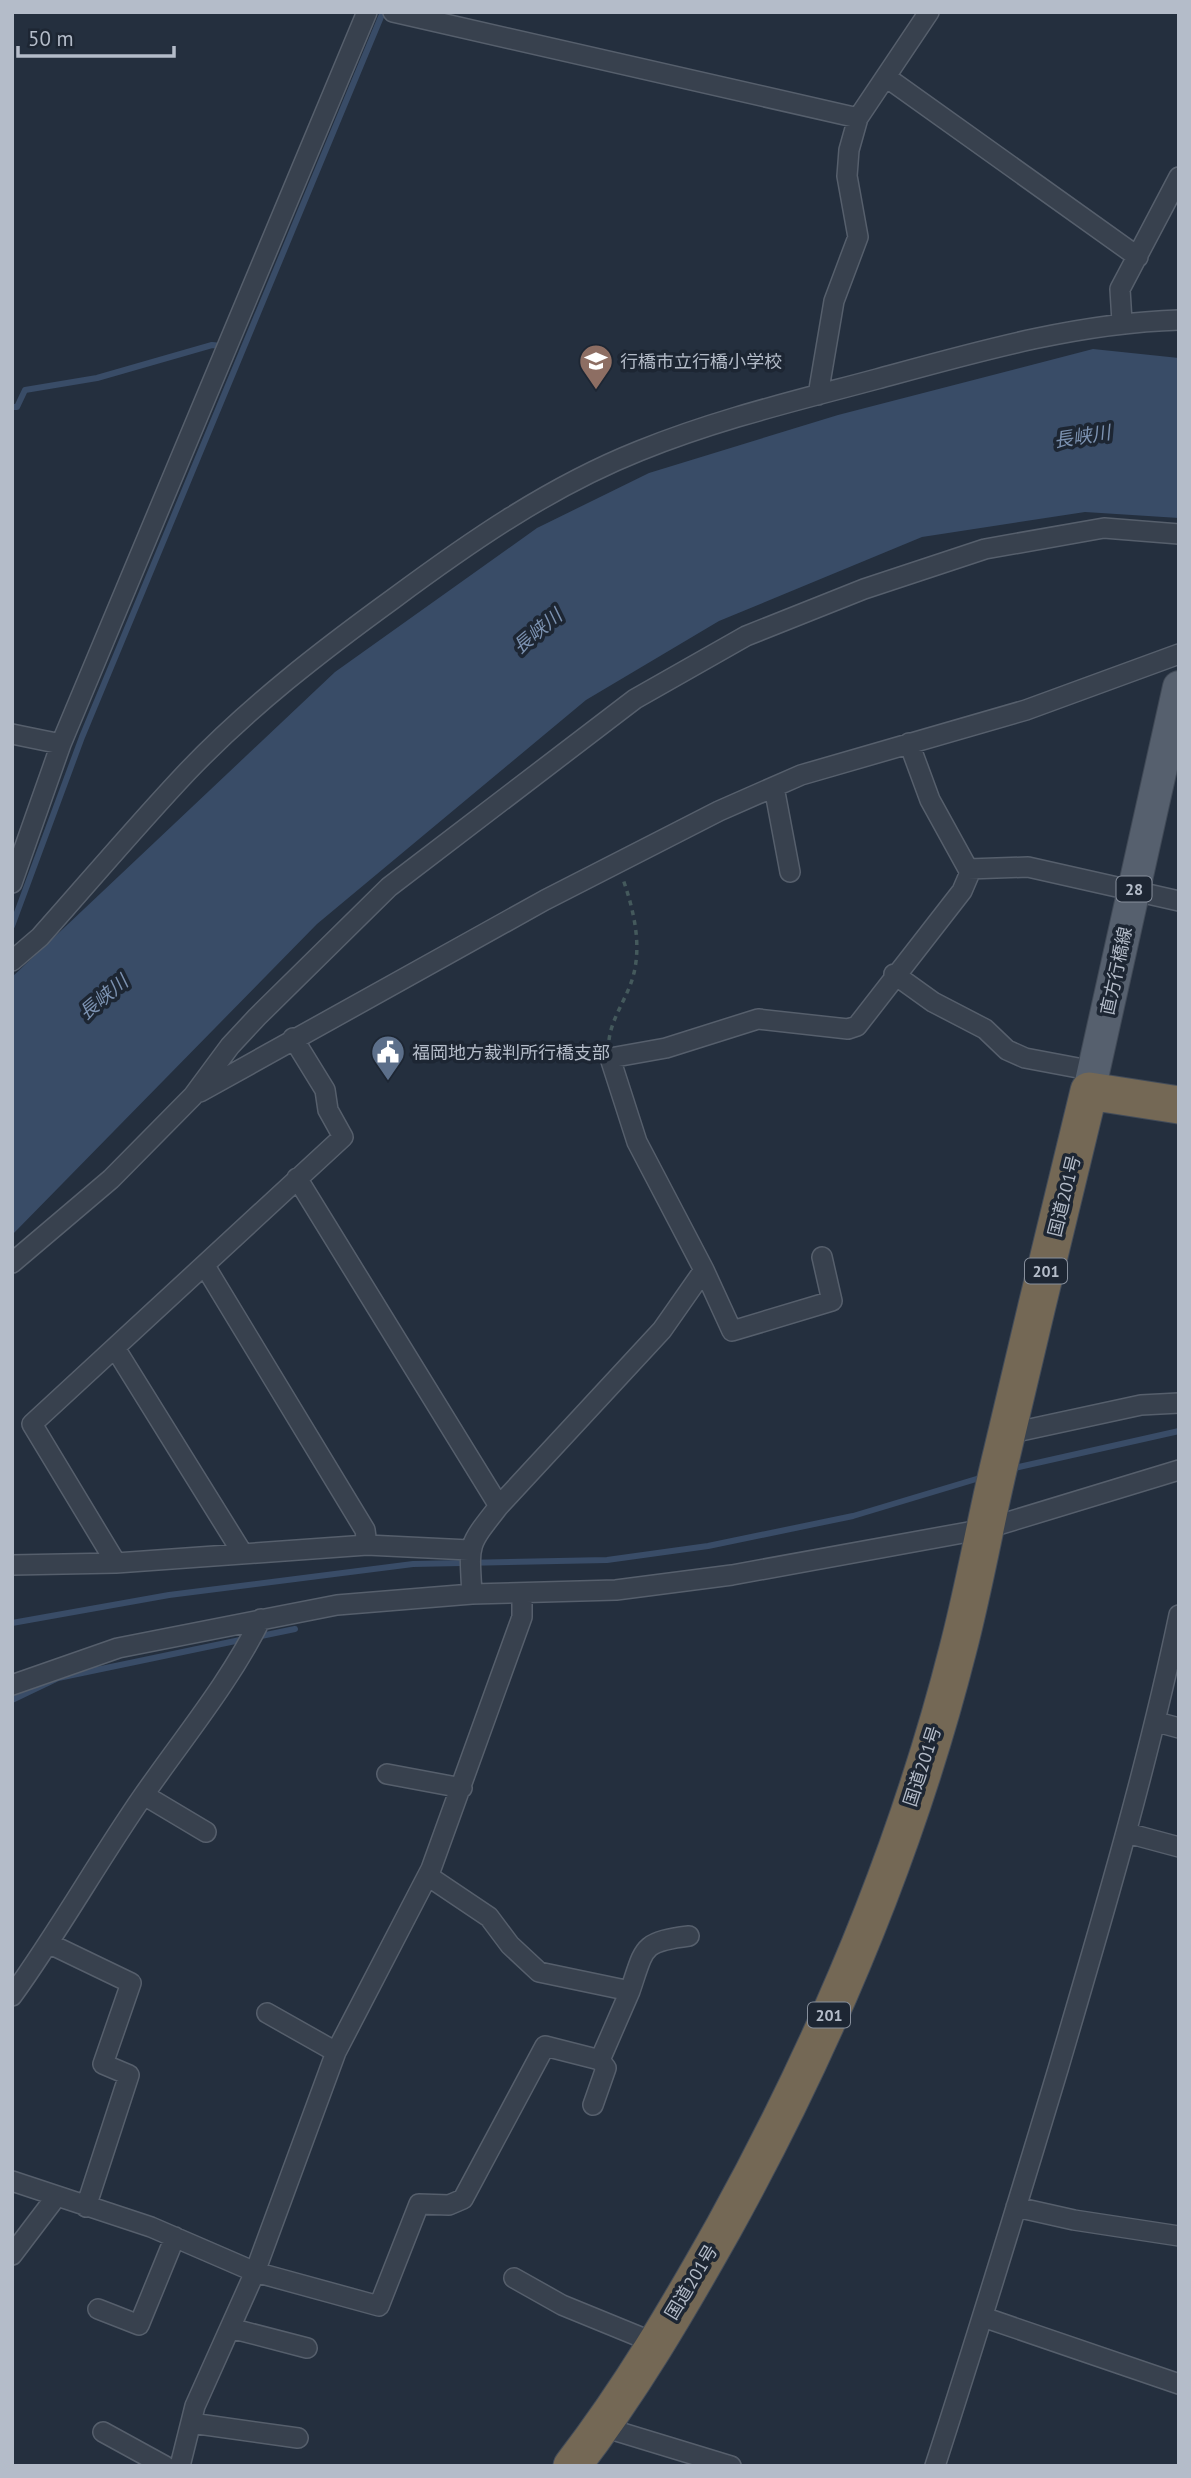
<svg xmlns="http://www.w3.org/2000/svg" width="1191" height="2478" viewBox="0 0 1191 2478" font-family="'PT Sans','Noto Sans JP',sans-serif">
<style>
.water{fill:#394c67}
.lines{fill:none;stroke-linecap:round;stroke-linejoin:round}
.stream{stroke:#394c67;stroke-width:6}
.street-casing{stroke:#565f6c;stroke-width:22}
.primary-casing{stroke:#414a57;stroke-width:34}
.highway-casing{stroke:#434c59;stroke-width:39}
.path{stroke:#44595c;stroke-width:3.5;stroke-dasharray:5 5;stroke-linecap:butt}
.street{stroke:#38414e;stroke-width:19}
.primary{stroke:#56606e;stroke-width:32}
.highway{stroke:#746855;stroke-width:37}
.labels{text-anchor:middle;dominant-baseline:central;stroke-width:7;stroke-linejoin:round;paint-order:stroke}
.shield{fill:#1d2633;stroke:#878f9c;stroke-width:2}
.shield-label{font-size:16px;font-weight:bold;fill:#b4bcc9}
.poi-label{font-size:18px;fill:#b4bcc9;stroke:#1d2633;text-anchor:start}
.street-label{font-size:18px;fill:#b4bcc9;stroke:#1d2633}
.water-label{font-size:19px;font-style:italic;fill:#7c92b1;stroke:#1d2633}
</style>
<rect width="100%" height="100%" fill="#242f3e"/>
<path class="water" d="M1093 349 1179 358V518L1085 512 922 537 719 621 586 700 317 924 12 1235V977L335 672 537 528 649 473 838 415Z"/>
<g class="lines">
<path class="stream" d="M12 407H17L25 390 97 378 212 345 223 346
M12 926 82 737 383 12
M1010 1469 1179 1431
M12 1623 169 1595 413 1564 607 1560 708 1546 853 1516 983 1477
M256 1637 295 1629
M12 1700 58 1678 245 1639"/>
<g class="street-casing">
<path id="street" d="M393 12 858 118
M886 77 1138 257
M1122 322 1120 289 1179 177
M818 395 834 301 858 237 847 176 849 150 858 118 929 12
M12 734 61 744
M909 743 930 800 968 869 1028 867 1179 901
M774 787 790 872
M12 883 61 744 367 12
M12 961 40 937C89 882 137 825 187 772 249 707 320 652 393 599 470 542 549 487 639 451 718 419 795 401 877 379 976 352 1076 323 1179 320
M894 974 933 1002 985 1029 1007 1050 1025 1058 1094 1071
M200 1092 545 900 719 811 801 775 1026 710 1179 654
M297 1178 499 1506
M12 1263 111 1179 193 1096 230 1046 257 1017 389 887 635 699 746 636 864 589 985 549 1104 528 1179 534
M205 1266 365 1530 367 1545
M704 1270 732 1331 832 1301 822 1257
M115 1348 243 1554
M1007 1434 1141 1405 1179 1403
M116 1563 32 1424 343 1137 328 1110 325 1090 293 1038
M12 1565 116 1563 367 1545 469 1550
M472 1594C469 1542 467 1547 499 1506L662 1330 704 1270 637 1142 610 1058 666 1048 758 1019 848 1029 857 1026 962 891 971 870
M12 1685 118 1648 337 1605 472 1594 616 1590 732 1575 985 1529 1179 1470
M1157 1722 1179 1728
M387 1774 462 1788
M144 1795 206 1832
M1127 1833 1179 1847
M428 1876 489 1917 510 1945 539 1972 630 1991C645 1947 641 1942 689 1936
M50 1944 131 1983 103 2064 129 2075 86 2207
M12 1996C59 1931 98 1861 143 1796 184 1737 229 1683 261 1619
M267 2013 336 2052
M593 2105 606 2068 600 2060 630 1991
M12 2181 151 2227 255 2272 379 2306 419 2204 449 2205 463 2199 545 2046 600 2060
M1016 2207 1074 2220 1179 2236
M12 2255 56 2197
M514 2278 562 2305 655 2343
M98 2309 139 2325 175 2237
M983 2317 1179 2384
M230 2328 307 2348
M191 2423 298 2438
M603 2427 731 2466
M103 2432 165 2466
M180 2466 195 2406 255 2272 336 2052 431 1869 522 1617V1595
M935 2466C978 2333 1019 2199 1059 2066 1103 1916 1147 1768 1179 1615"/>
</g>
<g class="primary-casing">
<path id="primary" d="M1089 1091 1179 687"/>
</g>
<g class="highway-casing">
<path id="highway" d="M572 2466C630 2391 678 2309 724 2227 824 2046 907 1850 958 1649 975 1584 986 1518 1002 1453 1030 1332 1060 1212 1089 1091L1179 1105"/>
</g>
<path class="path" d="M609 1040C611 1022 622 1005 629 988 644 953 635 914 623 879"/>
<use href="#street" class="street"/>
<use href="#primary" class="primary"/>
<use href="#highway" class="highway"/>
</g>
<defs>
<g id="school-pin" transform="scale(1.75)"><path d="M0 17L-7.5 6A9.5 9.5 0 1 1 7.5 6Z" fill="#8d6e63" stroke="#1d2633"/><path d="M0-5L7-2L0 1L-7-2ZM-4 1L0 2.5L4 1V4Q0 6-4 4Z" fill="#fff"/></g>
<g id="civic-pin" transform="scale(1.75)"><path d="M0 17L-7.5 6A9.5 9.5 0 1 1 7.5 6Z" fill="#5c6f8a" stroke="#1d2633"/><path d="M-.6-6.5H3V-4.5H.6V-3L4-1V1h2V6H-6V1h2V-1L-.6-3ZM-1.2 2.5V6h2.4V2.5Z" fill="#fff"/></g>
</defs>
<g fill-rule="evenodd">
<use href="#school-pin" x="596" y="361"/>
<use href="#civic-pin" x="388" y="1052"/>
</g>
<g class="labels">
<g class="shield">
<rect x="1116.5" y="876.5" width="35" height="25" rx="5"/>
<rect x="1025" y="1258.5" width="42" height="25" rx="5"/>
<rect x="808" y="2002.5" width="42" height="25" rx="5"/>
</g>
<g class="shield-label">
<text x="1134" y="889">28</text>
<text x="1046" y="1271">201</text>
<text x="829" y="2015">201</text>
</g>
<g class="poi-label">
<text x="620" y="361">行橋市立行橋小学校</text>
<text x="412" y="1052">福岡地方裁判所行橋支部</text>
</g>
<g class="street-label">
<text transform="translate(1116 971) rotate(-78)">直方行橋線</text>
<text transform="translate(1064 1196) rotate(-76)">国道201号</text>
<text transform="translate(922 1766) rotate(-72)">国道201号</text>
<text transform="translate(691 2282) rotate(-59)">国道201号</text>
</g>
<g class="water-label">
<text transform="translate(1082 436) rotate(-9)">長峡川</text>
<text transform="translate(537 631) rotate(-40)">長峡川</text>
<text transform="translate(103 997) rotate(-40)">長峡川</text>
</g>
</g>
<rect width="1191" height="2478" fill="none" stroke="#b4bcc9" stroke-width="28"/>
<path d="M18 46v10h156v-10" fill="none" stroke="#b4bcc9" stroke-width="3.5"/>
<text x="28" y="46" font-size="21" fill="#b4bcc9" stroke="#1d2633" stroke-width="5" paint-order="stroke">50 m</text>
</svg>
